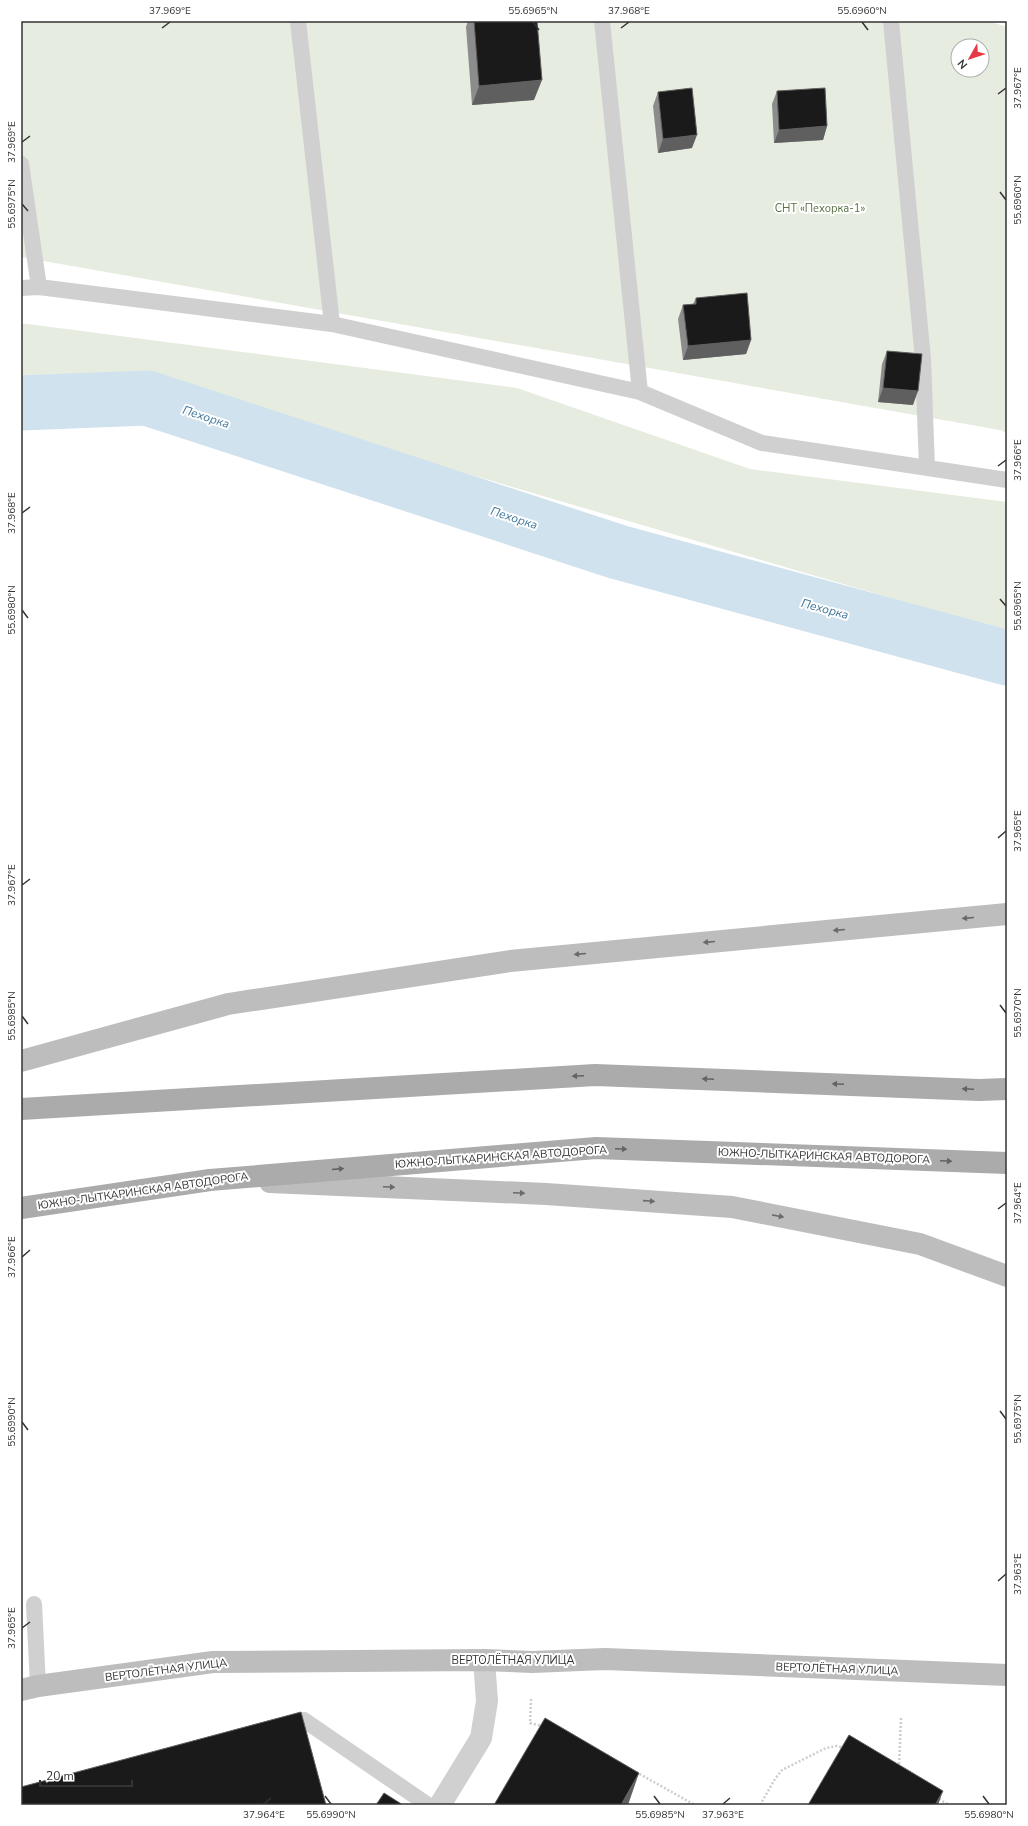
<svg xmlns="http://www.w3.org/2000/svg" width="1028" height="1826" viewBox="0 0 1028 1826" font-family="'Nunito Sans',sans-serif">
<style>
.green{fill:#e6ecdf;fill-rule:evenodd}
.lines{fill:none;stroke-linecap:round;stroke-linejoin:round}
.river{stroke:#cfe2ee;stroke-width:55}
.path{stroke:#cdcdcd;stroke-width:2.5;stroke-dasharray:2 2;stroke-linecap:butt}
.lane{stroke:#d0d0d0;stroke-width:16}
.street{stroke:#d0d0d0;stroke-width:22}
.secondary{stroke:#bdbdbd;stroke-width:22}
.primary{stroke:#ababab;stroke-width:22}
.wall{fill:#8c8c8c}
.shaded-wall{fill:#5f5f5f}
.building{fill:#1a1a1a;stroke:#5f5f5f}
.oneway{fill:#6a6a6a}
.oneway2{fill:#636363}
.ticks{fill:none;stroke:#333;stroke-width:1.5}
.labels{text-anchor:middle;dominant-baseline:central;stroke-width:4;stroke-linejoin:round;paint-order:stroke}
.park-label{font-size:11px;fill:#56703f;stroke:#fff}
.street-label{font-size:11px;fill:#333;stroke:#fff}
.water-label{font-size:12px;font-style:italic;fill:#3f7597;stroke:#fff}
.neatline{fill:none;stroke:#333;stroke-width:1.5}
.ticks-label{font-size:10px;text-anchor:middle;fill:#333}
</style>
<rect width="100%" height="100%" fill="#fff"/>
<path class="green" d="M21 21H988L1007 27V433L1000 430 21 257ZM958 46H982V70H958Z
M21 324H28L517 388 750 469 1007 502V632L171 387 104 379 21 381Z"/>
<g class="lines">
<path class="river" d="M21 403 147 398 618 552 1007 658"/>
<path class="path" d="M531 1699 530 1723 542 1726
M899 1768 901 1718
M636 1772 695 1805
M939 1799 949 1805
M760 1805 775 1779 782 1770 826 1748 837 1746 845 1748"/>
<path class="lane" d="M298 21 332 324
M602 21 640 392
M891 21 923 359 927 468
M21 164 39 287
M21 288 39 287 332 324 640 392 762 443 1007 480
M34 1604 38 1686
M282 1726 304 1720 428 1805"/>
<path class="street" d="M440 1805 481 1738 487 1701 484 1660"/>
<path class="secondary" d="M21 1061 228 1004 510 961 1007 914
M270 1182 546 1194 732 1207 920 1244 1007 1276
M21 1690 38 1686 213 1662 484 1660 532 1662 605 1659 1007 1675"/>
<path class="primary" d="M21 1109 595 1075 979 1090 1007 1089
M21 1208 210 1180 596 1148 1007 1163"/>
</g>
<path class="wall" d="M468 21H537L534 100 472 105 466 27Z
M777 91 827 126 823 140 774 143 772 104Z
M658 92 692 148 658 153 653 106Z
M696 298 751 340 746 354 683 360 678 319 683 305 693 304Z
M887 351 913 405 878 402 882 364Z"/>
<path class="shaded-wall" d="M542 80 534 100 472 105 479 86Z
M827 126 823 140 774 143 779 130Z
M697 135 692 148 658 153 663 139Z
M751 340 746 354 683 360 688 346Z
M883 388 918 391 913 405 878 402Z
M639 1773 628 1805H621Z
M943 1791 938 1805H935Z"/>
<path class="building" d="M474 21H537L542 80 479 86Z
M692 88 697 135 663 139 658 92Z
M825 88 827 126 779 130 777 91Z
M747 293 751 340 688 346 683 305 696 304V298Z
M887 351 922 354 918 391 883 388Z
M301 1712 326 1805H21V1787Z
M545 1718 639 1773 621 1805H494Z
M849 1735 943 1791 935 1805H808Z
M384 1793 403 1805H376Z"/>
<defs><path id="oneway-solid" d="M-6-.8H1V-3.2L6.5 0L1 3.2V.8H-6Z"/></defs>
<g class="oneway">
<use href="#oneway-solid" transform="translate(968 918) rotate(175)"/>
<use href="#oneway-solid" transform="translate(839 930) rotate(175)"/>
<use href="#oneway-solid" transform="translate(709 942) rotate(175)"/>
<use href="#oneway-solid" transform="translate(580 954) rotate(175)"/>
<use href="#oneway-solid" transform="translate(389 1187) rotate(2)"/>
<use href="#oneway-solid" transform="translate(519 1193) rotate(2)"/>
<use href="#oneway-solid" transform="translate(649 1201) rotate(4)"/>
<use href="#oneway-solid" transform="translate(778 1216) rotate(11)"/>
</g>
<g class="oneway2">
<use href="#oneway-solid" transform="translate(578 1076) rotate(177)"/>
<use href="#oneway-solid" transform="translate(708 1079) rotate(-178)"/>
<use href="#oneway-solid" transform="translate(838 1084) rotate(-178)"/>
<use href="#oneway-solid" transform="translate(968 1089) rotate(-178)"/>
<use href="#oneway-solid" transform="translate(621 1149) rotate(2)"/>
<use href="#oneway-solid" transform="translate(946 1161) rotate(2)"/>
<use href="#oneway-solid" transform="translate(338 1169) rotate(-5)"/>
</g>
<path class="ticks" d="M533 22 539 30M862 22 868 30M162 28 170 22M621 28 629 22M998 94 1006 88M22 142 30 136M1000 192 1006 200M22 204 28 211M998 466 1006 460M22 513 30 507M1000 599 1006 606M22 610 28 618M998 838 1006 831M22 885 30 879M1000 1005 1006 1013M22 1016 28 1024M998 1209 1006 1203M22 1257 30 1250M1000 1411 1006 1419M22 1422 28 1430M998 1581 1006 1574M22 1628 30 1622M325 1796 331 1804M654 1796 660 1804M983 1796 989 1804M264 1804 271 1798M723 1804 730 1798"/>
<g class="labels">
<g class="park-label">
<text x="820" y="208">СНТ «Пехорка-1»</text>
</g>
<g class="street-label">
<text transform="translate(824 1156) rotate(2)">ЮЖНО-ЛЫТКАРИНСКАЯ АВТОДОРОГА</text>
<text transform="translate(501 1157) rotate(-4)">ЮЖНО-ЛЫТКАРИНСКАЯ АВТОДОРОГА</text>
<text transform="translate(143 1191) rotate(-8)">ЮЖНО-ЛЫТКАРИНСКАЯ АВТОДОРОГА</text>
<text x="513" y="1660">ВЕРТОЛЁТНАЯ УЛИЦА</text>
<text transform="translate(837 1669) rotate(2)">ВЕРТОЛЁТНАЯ УЛИЦА</text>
<text transform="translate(166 1670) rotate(-7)">ВЕРТОЛЁТНАЯ УЛИЦА</text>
</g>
<g class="water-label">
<text transform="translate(206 417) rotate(18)">Пехорка</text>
<text transform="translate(514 518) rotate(18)">Пехорка</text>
<text transform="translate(825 609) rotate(15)">Пехорка</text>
</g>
</g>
<rect width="1028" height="1826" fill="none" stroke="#ffffff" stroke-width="44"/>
<g transform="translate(970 58) rotate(231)"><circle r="19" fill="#ffffff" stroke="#adadad"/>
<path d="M0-3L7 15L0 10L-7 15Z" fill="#e63946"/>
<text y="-6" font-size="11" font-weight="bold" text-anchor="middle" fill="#333333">N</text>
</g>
<path d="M40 1780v6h92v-6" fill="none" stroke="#333333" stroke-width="2"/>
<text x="46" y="1780" font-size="12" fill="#333333" stroke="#ffffff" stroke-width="3" paint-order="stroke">20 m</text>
<rect x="22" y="22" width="984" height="1782" class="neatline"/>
<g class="ticks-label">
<text x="170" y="14">37.969°E</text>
<text x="533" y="14">55.6965°N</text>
<text x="629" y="14">37.968°E</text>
<text x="862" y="14">55.6960°N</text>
<text transform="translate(1017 88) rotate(-90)" y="4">37.967°E</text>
<text transform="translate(11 142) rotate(-90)" y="4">37.969°E</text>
<text transform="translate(1017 200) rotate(-90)" y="4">55.6960°N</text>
<text transform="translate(11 204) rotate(-90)" y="4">55.6975°N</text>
<text transform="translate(1017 460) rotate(-90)" y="4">37.966°E</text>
<text transform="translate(11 513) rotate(-90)" y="4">37.968°E</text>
<text transform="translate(1017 606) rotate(-90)" y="4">55.6965°N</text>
<text transform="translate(11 610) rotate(-90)" y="4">55.6980°N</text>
<text transform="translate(1017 831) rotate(-90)" y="4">37.965°E</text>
<text transform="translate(11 885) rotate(-90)" y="4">37.967°E</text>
<text transform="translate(1017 1013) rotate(-90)" y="4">55.6970°N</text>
<text transform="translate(11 1016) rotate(-90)" y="4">55.6985°N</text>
<text transform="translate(1017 1203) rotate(-90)" y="4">37.964°E</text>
<text transform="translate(11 1257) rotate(-90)" y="4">37.966°E</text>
<text transform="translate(1017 1419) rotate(-90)" y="4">55.6975°N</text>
<text transform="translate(11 1422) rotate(-90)" y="4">55.6990°N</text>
<text transform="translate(1017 1574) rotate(-90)" y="4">37.963°E</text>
<text transform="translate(11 1628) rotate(-90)" y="4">37.965°E</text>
<text x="264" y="1818">37.964°E</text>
<text x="331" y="1818">55.6990°N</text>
<text x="660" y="1818">55.6985°N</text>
<text x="723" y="1818">37.963°E</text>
<text x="989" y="1818">55.6980°N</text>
</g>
</svg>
